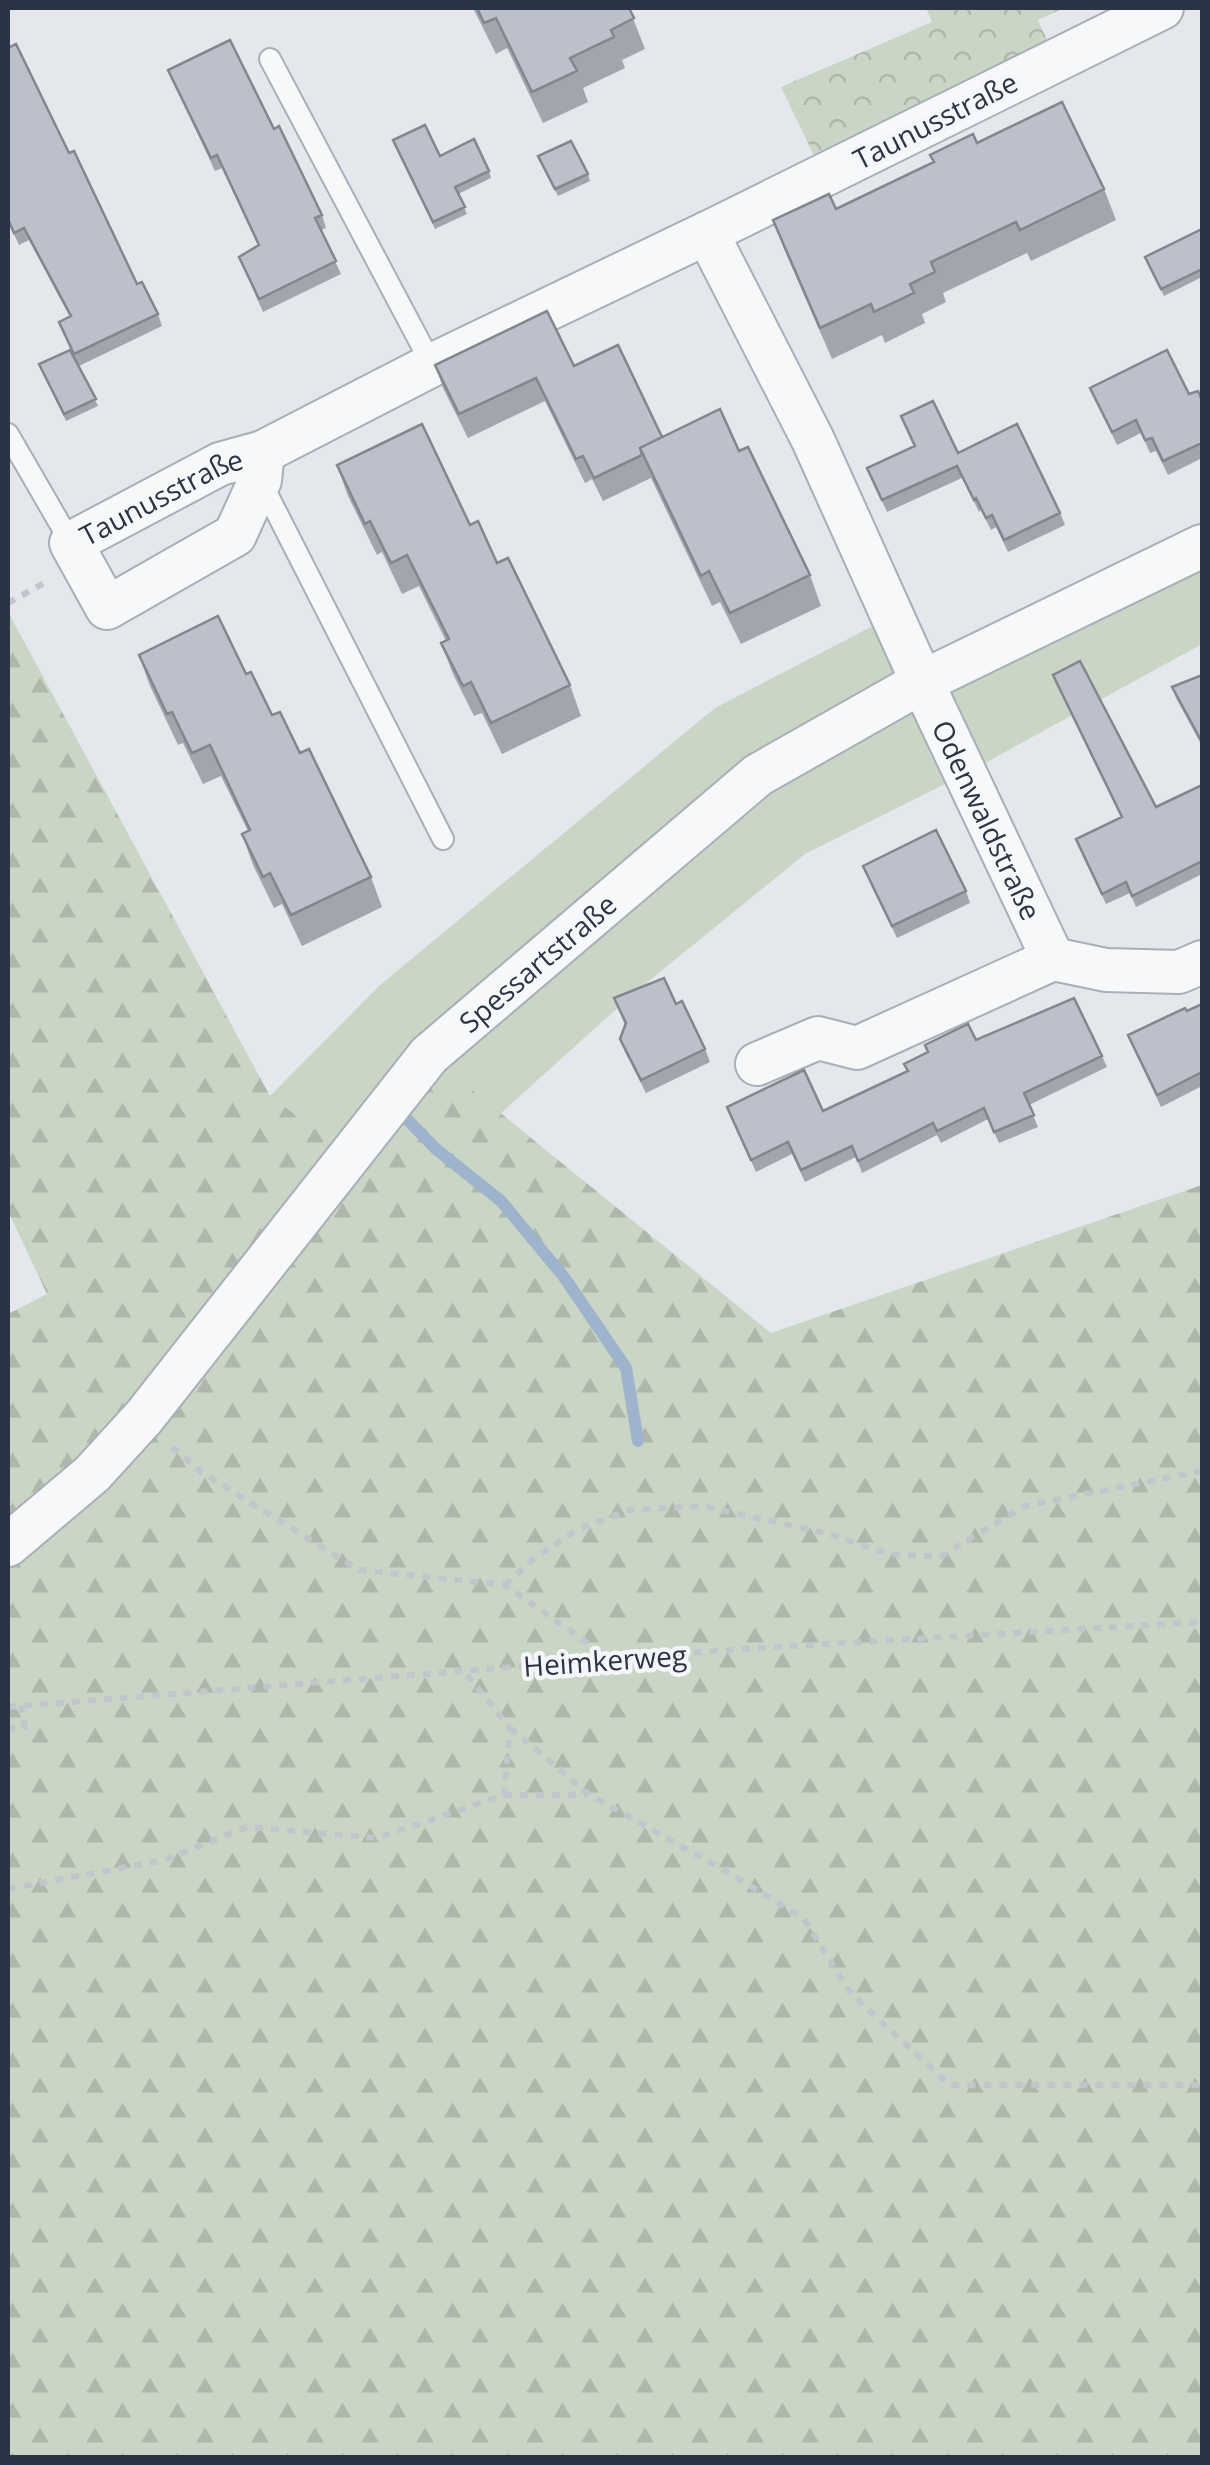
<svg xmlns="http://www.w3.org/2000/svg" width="1210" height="2465" viewBox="0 0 1210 2465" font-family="'Open Sans',sans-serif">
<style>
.grass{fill:#c9d6c5}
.forest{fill:url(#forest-firs)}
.park{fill:url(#park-crowns)}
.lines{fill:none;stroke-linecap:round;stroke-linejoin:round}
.stream{stroke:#9fb4cc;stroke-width:12}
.service-casing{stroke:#a9aeb7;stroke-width:24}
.minor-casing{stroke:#a9aeb7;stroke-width:46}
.path{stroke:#c2c5cb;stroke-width:6;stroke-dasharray:8 8;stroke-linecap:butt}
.service{stroke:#f7f8fa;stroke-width:20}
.minor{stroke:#f7f8fa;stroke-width:42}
.wall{fill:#a1a5ae}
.building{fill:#bbc0ca;stroke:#83868d;stroke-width:2.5}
.labels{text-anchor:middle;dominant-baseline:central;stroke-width:9;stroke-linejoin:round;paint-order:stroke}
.street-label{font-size:28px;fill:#2b3445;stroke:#f4f6f9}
</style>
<defs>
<pattern id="forest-firs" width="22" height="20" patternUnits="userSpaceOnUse" patternTransform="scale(2.5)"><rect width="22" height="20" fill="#c9d6c5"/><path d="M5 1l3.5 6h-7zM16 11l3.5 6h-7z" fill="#adb8ab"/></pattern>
<pattern id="park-crowns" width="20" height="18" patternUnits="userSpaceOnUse" patternTransform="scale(2.5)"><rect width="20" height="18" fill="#c9d6c5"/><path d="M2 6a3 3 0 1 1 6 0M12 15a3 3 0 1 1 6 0" fill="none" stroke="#adb8ab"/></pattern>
</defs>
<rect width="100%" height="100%" fill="#e4e7ec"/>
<path class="grass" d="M1202 546V644L965 774 805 854 633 994 500 1114 429 1055 350 1155 270 1096 380 985 715 708 892 616 921 682Z"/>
<path class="forest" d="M8 612 270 1096 350 1155 429 1055 771 1333 1202 1185V2457H8V1314L47 1294 8 1211Z"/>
<path class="park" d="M926 8H1064L1038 20 1053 53 820 168 781 87 932 22Z"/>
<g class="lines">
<path class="stream" d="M397 1109 436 1149 501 1201 564 1277 626 1368 638 1441"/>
<g class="service-casing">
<path id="service" d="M270 59 432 365
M8 434 71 543
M261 482 443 839"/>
</g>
<g class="minor-casing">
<g id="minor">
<path id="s1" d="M1162 8 707 233 813 440 922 682 1053 959 1106 970 1179 972 1202 962"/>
<path id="s2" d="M263 452 260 480 235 535 107 608 71 543 220 464 263 452 432 365 707 233"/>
<path d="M757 1064 818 1038 857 1048 1053 959"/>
<path id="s3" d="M8 1545 92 1474 144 1417 429 1055 758 775 922 682 1202 546"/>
</g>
</g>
<path class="path" d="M8 603 46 582
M172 1447 201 1472 359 1570 505 1585 609 1658
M505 1585 532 1560 576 1530 629 1510 702 1506 826 1533 889 1554 940 1557 1025 1506 1202 1471
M8 1707 740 1649 1202 1622
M510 1728 590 1795 729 1873 804 1919 851 1994 950 2085H1202
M8 1729 25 1727 21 1706
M504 1795H587
M8 1889 164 1860 247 1827 377 1838 504 1795 510 1728 464 1671"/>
<use href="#service" class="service"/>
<use href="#minor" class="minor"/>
</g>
<path class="wall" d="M473 8H629L645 49 622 60 625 68 583 88 588 102 543 123 507 48 496 54Z
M8 48 69 153 137 284 158 314 162 326 79 366 98 406 66 421 39 364 71 350 59 322 70 317 29 240 19 245 8 222Z
M168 70 274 129 322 215 326 228 321 230 341 274 263 312 239 257 258 245 222 168 215 171Z
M977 143 1104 189 1116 220 1031 261 1027 253 943 293 946 302 922 314 925 323 885 343 882 335 832 359 785 251 773 220 836 209 933 163 930 155Z
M396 147 440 156 489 171 491 178 458 194 467 214 435 229Z
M538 156 588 174 590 181 558 196Z
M1202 229V277L1164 296 1145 257Z
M435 365 574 366 662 437 739 451 810 575 821 606 741 644 720 602 712 606 651 478 603 501 592 479 585 483 545 401 468 438 443 388Z
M1090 388 1189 394 1202 400V458L1168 475 1156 451 1150 453 1141 433 1117 445Z
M901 416 958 453 1060 513 1065 525 1008 552 996 527 991 530 981 510 979 512 962 478 887 512 867 468 914 447Z
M337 465 470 525 497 563 570 685 581 716 502 754 482 713 474 716 453 674 441 643 446 641 419 586 402 594 382 552 377 555 348 496Z
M139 655 246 674 272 715 300 753 371 877 382 907 302 946 282 904 274 908 253 865 242 834 248 831 221 776 203 784 183 743 178 745 150 686Z
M1053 675 1156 807 1202 785V874L1136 907 1130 893 1106 904 1076 839 1121 817Z
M1202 675V746L1176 698 1172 687Z
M863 866 966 891 970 903 897 938Z
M614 998 676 1004 705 1049 710 1062 646 1093 625 1052 620 1039 625 1025Z
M1202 1004V1086L1161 1107 1128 1035Z
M976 1040 1102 1056 1107 1067 1029 1105 1038 1127 999 1143 988 1119 941 1143 937 1135 862 1173 856 1157 805 1182 792 1154 756 1172 727 1107 823 1111 907 1072 904 1064Z"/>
<path class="building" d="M477 8H629L634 18 611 30 614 37 570 58 577 71 532 92 496 18 484 23Z
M230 40 274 129 279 126 322 215 315 218 336 261 259 299 239 257 259 245 217 155 211 158 168 70Z
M16 44 69 153 74 151 137 284 142 282 158 314 74 354 59 322 71 316 24 228 14 233 8 219V48Z
M1062 102 1104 189 1020 230 1016 222 931 262 935 272 910 284 914 293 874 312 871 304 820 328 773 220 829 194 836 209 934 162 930 155 973 134 977 143Z
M425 125 440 156 474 139 489 171 455 187 465 207 433 222 393 140Z
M571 141 588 174 555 189 538 156Z
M1202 229V269L1161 289 1145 257Z
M547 311 574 366 618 345 662 437 640 448 642 455 594 478 583 456 576 459 536 378 459 414 435 365Z
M70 350 96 399 64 414 39 364Z
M1167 350 1189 394 1198 391 1202 400V443L1163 461 1152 438 1145 440 1136 420 1112 432 1090 388Z
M933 401 958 453 1017 424 1060 513 1004 540 992 515 986 518 976 498 974 500 957 466 882 500 867 468 915 446 901 416Z
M720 409 739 451 748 447 810 575 730 613 709 571 701 576 640 448Z
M422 424 470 525 478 521 497 563 508 558 570 685 491 723 471 682 463 686 441 643 449 639 407 555 391 563 370 521 365 524 337 465Z
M218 616 246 674 251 672 272 715 280 712 300 753 309 749 371 877 291 915 270 873 263 877 242 834 250 830 210 745 192 753 172 712 167 714 139 655Z
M1080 661 1156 807 1202 785V861L1132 896 1126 882 1102 894 1076 839 1122 817 1053 675Z
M1202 675V742L1172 687Z
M936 830 966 891 892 926 863 866Z
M664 978 676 1004 682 1001 705 1049 641 1080 620 1039 626 1023 614 998Z
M1074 998 1102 1056 1024 1093 1034 1115 994 1132 984 1108 937 1131 933 1123 858 1161 852 1146 801 1170 788 1142 751 1160 727 1107 804 1070 823 1111 908 1071 904 1064 928 1052 925 1045 968 1024 976 1040Z
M1202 1004V1072L1157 1095 1128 1035 1185 1008 1187 1011Z"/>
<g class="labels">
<g class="street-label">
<text transform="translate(935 120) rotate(-27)">Taunusstraße</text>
<text stroke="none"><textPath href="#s2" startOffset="412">Taunusstraße</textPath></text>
<text stroke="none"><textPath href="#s1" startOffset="1158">Odenwaldstraße</textPath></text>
<text stroke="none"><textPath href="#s3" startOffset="790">Spessartstraße</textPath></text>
<text transform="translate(605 1660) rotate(-4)">Heimkerweg</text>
</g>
</g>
<rect width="1210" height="2465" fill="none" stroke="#2b3445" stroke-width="20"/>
</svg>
